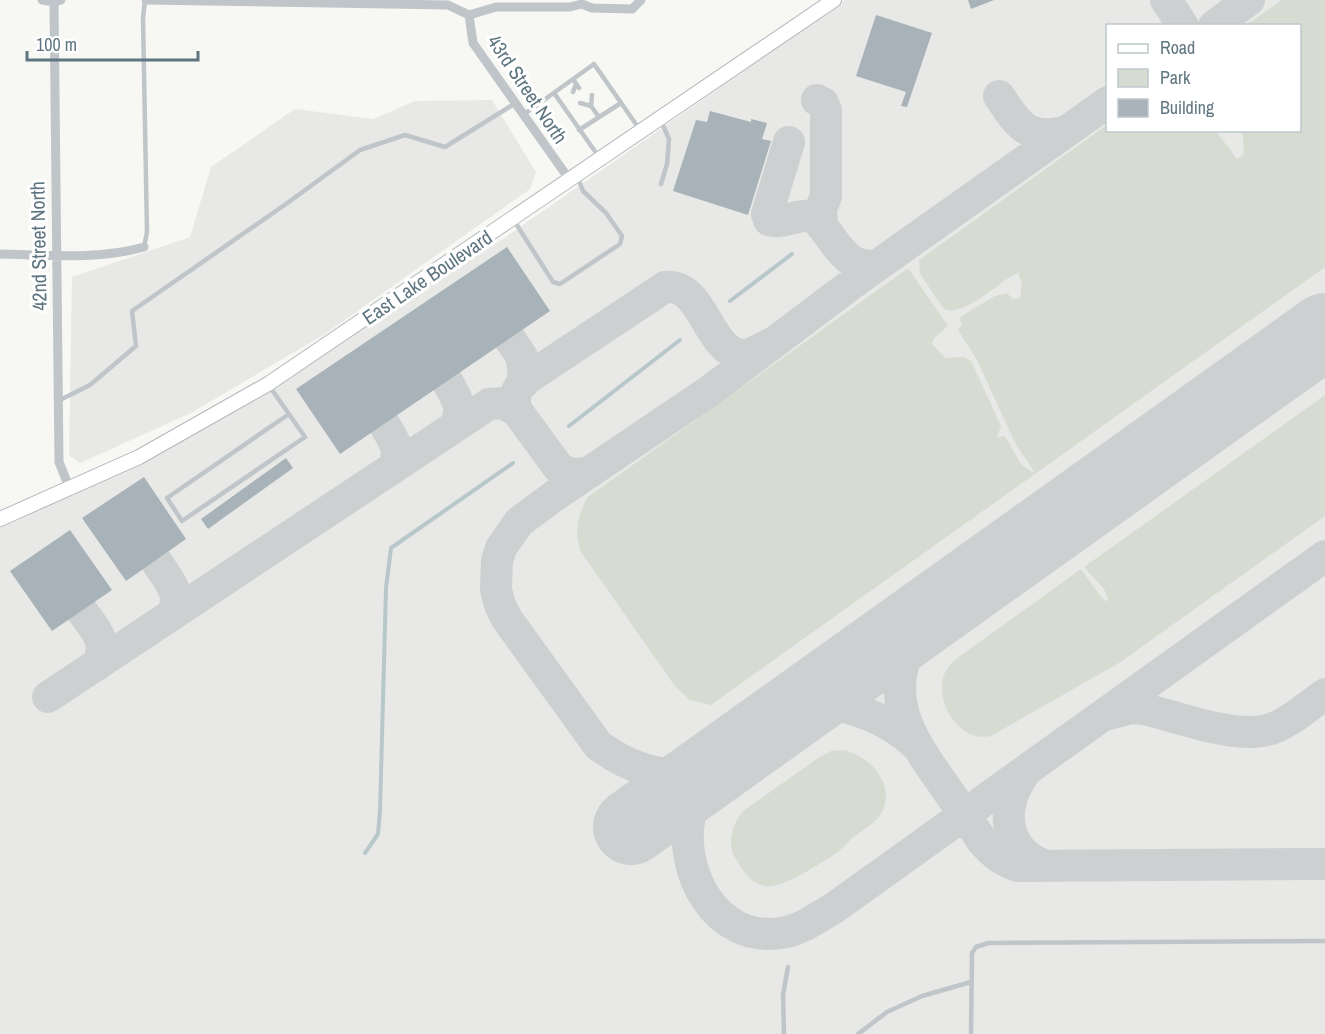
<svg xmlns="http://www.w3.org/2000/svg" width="1325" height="1034" viewBox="0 0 1325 1034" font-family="'Archivo Narrow',sans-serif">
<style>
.built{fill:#e8e8e6;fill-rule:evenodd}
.green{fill:#d7dcd2}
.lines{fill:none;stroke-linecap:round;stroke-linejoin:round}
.stream{stroke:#b7c7ca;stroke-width:4}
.taxiway{stroke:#ccd0d0;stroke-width:32}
.runway{stroke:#ccd0d0;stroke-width:76}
.building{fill:#a7b3b8}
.secondary-casing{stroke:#b1b9bd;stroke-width:16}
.lane{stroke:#bfc5c8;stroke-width:4.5}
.street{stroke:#bfc5c8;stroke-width:9}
.secondary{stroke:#fff;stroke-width:14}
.labels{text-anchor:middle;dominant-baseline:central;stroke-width:6;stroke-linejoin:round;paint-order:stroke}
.street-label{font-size:20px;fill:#5f7681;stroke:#fff}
</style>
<rect width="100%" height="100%" fill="#f7f7f3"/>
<path class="built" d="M845 0H1325V1034H0V527L278 382 506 237ZM1108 26H1300V130H1108Z
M492 100 536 172 530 189 325 334 191 413 80 463 69 455 72 277 190 237 211 167 295 109 373 119 415 101Z"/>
<path class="green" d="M1282 0H1325V267L711 705 690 700 674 685 581 552C574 533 577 515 588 497L907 269 910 271 948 326 934 338 932 344 945 358 964 357 971 361 1001 426 997 437 1005 436 1021 464 1032 472 1034 471 1016 445 977 360 958 330 962 325 959 319 963 315 995 296 1007 293 1013 299 1020 298 1022 284 1018 273C998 281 967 317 944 309L920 274 919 260 1107 125 1108 130 1216 131 1237 159 1244 154 1243 136 1240 131 1231 133 1226 131 1300 130V26L1246 25Z
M1325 395V516L1119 663 991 736C961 743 936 705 943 678 945 670 950 665 956 659L1081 569 1102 598 1105 601 1108 600 1104 589 1084 567Z
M844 750C870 756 896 784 882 812 878 821 863 830 855 836 848 841 841 851 832 856 818 865 782 889 766 886 752 885 742 870 736 859 726 844 732 826 742 812L821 756 831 751Z"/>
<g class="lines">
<path class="stream" d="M730 301 792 254
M569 426 680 340
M365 853 378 834 380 811 386 588 391 548 513 463"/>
<path class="taxiway" d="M1166 0 1183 26
M1214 26 1249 0
M999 96C1017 123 1027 141 1064 132
M817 100 823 103 826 110V196L821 209 822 226
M789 142 767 214 769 220C784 225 798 212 814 217 835 237 843 271 878 265
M510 339 522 357 524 382
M447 381C456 397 467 412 452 429
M517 411C512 398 516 389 525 380L665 287C704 283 707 351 742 355 751 355 760 349 768 345
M384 424C393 439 403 452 392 469
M156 561C167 578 186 597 170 616
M945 602C934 614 921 626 913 641 883 695 909 736 941 781 955 801 969 821 983 842 994 854 1002 861 1018 866L1325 864
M82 611C94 628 110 643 97 665
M48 697 489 404 503 403 517 411 558 467C568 475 577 475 590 472
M806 701C847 704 885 716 915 744
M1105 715 1131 708 1144 709C1179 717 1236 740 1271 729 1291 722 1308 706 1325 694
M1026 771C1000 804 1001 850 1046 866
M706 773C700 786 693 801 690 815 678 872 716 943 781 933 801 930 817 918 834 908L1325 556
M702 775C662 777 631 770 598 745L507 619 500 605 496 590 497 561 501 548 519 522 554 496 708 392 861 277 1108 102"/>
<path class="runway" d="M631 827 1325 331"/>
</g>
<path class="building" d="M968 0H994L971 9Z
M876 15 932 33 907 107 901 106 906 92 856 76Z
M710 111 751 122V119L767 123 762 139 771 141 748 215 673 191 696 120 707 122Z
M507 247 550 311 340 454 296 389Z
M286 458 293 468 208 529 201 519Z
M144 477 186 539 126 581 82 518Z
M70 530 112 590 52 631 10 571Z"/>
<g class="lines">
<g class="secondary-casing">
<path id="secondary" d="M0 519 139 457 268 384 834 0"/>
</g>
<path class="lane" d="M573 79 579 88
M573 92 576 84
M554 93 599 157
M580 103 591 106 599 117
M591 106 592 95
M523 115 594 64 640 130
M661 121 669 139 667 164 661 184
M579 130 621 103
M513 219 553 282 560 284 620 244 622 236 606 213 583 191 577 176
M144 247 147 232 143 18 145 0
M270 387 305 437 182 521 167 498 289 414
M58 401 90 385 136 346 132 311 286 204 360 150 405 135 445 147 514 104
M784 1034 783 995 788 967
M858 1034 887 1012 922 996 971 982
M971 1034 972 953 976 947 988 943 1325 941"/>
<path class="street" d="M42 0 54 2 61 0
M146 0 448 5 469 15 496 7H570L582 4 592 8 632 9 641 0
M54 2 59 462 69 487
M469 15 473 43 569 179
M0 254C47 255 98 260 144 247"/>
<use href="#secondary" class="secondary"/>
</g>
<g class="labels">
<g class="street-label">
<text transform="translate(528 89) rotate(56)">43rd Street North</text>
<text transform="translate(38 246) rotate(-91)">42nd Street North</text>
<text transform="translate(427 277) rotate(-34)">East Lake Boulevard</text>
</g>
</g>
<rect x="1106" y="24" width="195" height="108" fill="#ffffff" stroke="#bfc8cd" stroke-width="1.5"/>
<rect x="1118" y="44" width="30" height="9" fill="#ffffff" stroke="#bfc8cd" stroke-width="1.5"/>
<text x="1160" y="54" font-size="18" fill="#5f7681">Road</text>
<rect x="1118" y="69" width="30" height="18" fill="#d7dcd2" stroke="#bfc8cd" stroke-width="1.5"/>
<text x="1160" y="84" font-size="18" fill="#5f7681">Park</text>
<rect x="1118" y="99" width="30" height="18" fill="#a7b3b8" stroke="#bfc8cd" stroke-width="1.5"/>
<text x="1160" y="114" font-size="18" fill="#5f7681">Building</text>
<path d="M27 51v9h171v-9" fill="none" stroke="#5f7681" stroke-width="3"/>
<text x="36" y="51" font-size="18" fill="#5f7681" stroke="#ffffff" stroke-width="4.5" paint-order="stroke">100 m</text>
</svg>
